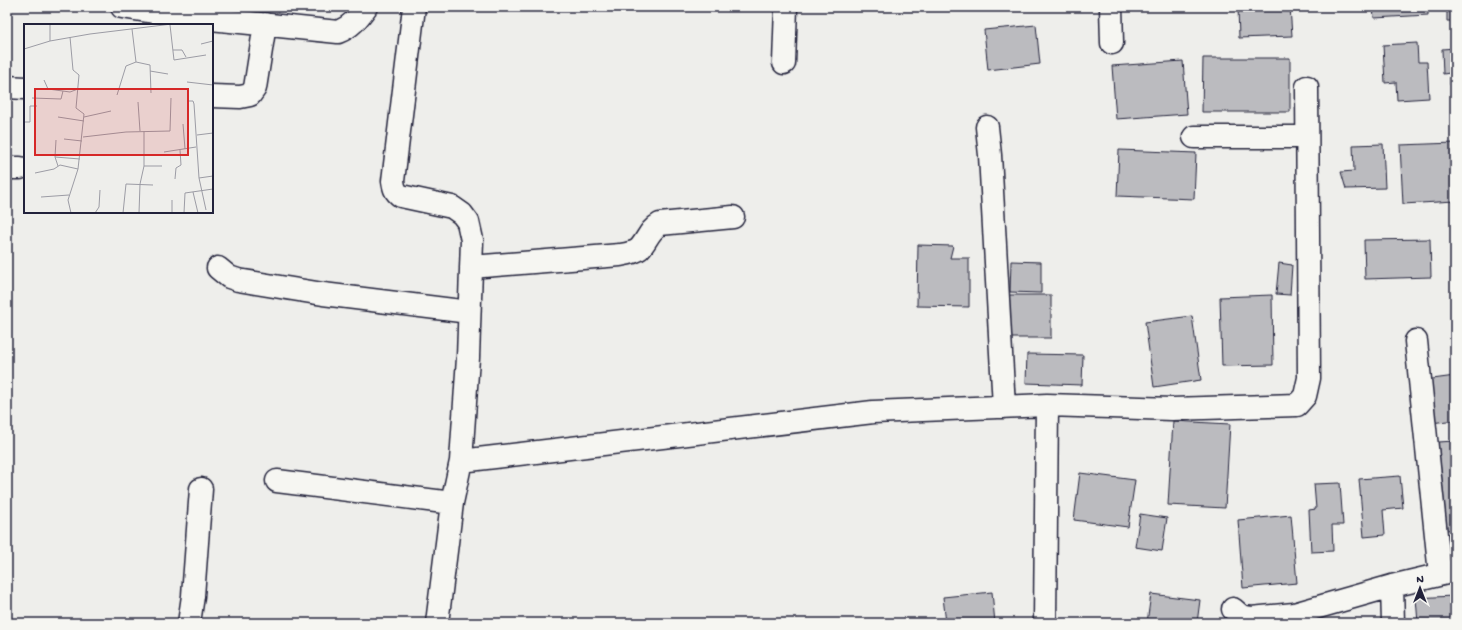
<svg xmlns="http://www.w3.org/2000/svg" width="1462" height="630" viewBox="0 0 1462 630" font-family="'Gochi Hand',sans-serif">
<style>
.building{fill:#bbbbbf;stroke:#22223b}
.lines{fill:none;stroke-linecap:round;stroke-linejoin:round}
.minor-casing{stroke:#22223b;stroke-width:25}
.minor{stroke:#f6f6f2;stroke-width:22}
.inset-road{fill:none;stroke:#9c9ca5;stroke-width:1}
.view{fill:#d62828;fill-opacity:0.15;stroke:#d62828;stroke-width:2}
.inset-edge{fill:none;stroke:#22223b;stroke-width:2}
</style>
<rect width="100%" height="100%" fill="#eeeeeb"/>
<filter id="ink" filterUnits="userSpaceOnUse"><feTurbulence type="fractalNoise" baseFrequency=".025" numOctaves="2"/><feDisplacementMap in="SourceGraphic" scale="8" xChannelSelector="R" yChannelSelector="G"/><feConvolveMatrix kernelMatrix="1 2 1 2 8 2 1 2 1" color-interpolation-filters="sRGB"/></filter>
<g filter="url(#ink)">
<path class="building" d="M1238 7H1290L1292 36 1239 38Z
M1373 7H1428V15L1374 18Z
M1447 7H1455V21H1447Z
M1036 25 1040 64 988 70 984 30Z
M1417 43 1418 62H1427L1429 98 1397 100 1396 82 1385 83 1383 45Z
M1455 48V85H1450V73L1443 74 1442 49Z
M1203 58H1290V112H1202Z
M1183 61 1187 114 1116 119 1112 66Z
M1455 143V201L1403 204 1400 145Z
M1383 144 1385 188 1346 189 1341 172 1354 171 1353 145Z
M1119 150 1196 153 1194 199 1117 196Z
M1430 239 1431 277 1365 279 1364 240Z
M918 245 953 246 950 258H969V307L917 306Z
M1011 261 1041 262V293L1010 292Z
M1279 263 1292 265 1290 295 1276 294Z
M1005 295H1051V338H1005Z
M1272 295 1273 365 1222 366 1220 297Z
M1192 316 1201 380 1154 387 1145 322Z
M1027 354 1083 355 1082 385 1026 383Z
M1455 376V420L1431 423 1425 380Z
M1173 421 1230 424 1225 508 1168 505Z
M1455 441V529L1447 530 1438 442Z
M1080 473 1135 480 1128 527 1074 520Z
M1400 476 1403 508 1383 510 1385 535 1364 537 1359 479Z
M1340 483 1343 525H1332L1333 551 1311 552 1309 510 1316 509 1314 484Z
M1140 514 1167 518 1162 551 1135 547Z
M1291 515 1297 583 1243 588 1238 520Z
M992 592 995 623H946L943 597Z
M1151 594 1200 600 1197 623H1147Z
M1453 596 1455 607V623H1418L1416 598Z"/>
<g class="lines">
<g class="minor-casing">
<path id="minor" d="M122 7 172 15 338 32C351 27 358 18 366 7
M414 7 393 181C394 188 395 192 401 196L452 207 462 214 468 222 472 240 468 358 461 461 452 503 437 623
M1111 7 1112 43
M784 63 786 7
M7 87 25 88
M212 96 240 97 250 95 255 88 265 24
M987 127 990 155 1004 407
M1194 137H1307
M7 168H20
M471 267 620 255C626 254 634 253 639 249 647 241 649 230 660 224L733 217
M218 268 229 277 238 280 323 294 469 312
M1416 341 1440 574
M461 461 873 412 1047 405 1172 409 1297 405 1305 396 1309 378 1307 87
M277 481 452 503
M1392 586 1393 623
M1233 609 1241 616 1251 618 1294 614 1392 586 1455 571
M189 623 193 596 201 489
M1045 623 1047 405"/>
</g>
<use href="#minor" class="minor"/>
</g>
</g>
<g transform="translate(24 24)">
<rect width="189" height="189" fill="#eeeeeb"/>
<path class="inset-road" d="M146 1 150 36 182 31M108 5 112 38 126 41 127 69M46 13 49 46 55 51 52 84 60 90 54 145 44 176 47 189M26 17V0M177 20 189 17M0 25 26 17 66 10 148 0M149 26H158L162 33M126 47 144 50M20 56 24 65 46 68 54 65M163 58 189 61M93 71 102 42 112 38M8 74 37 75 39 67M163 77H169L170 80 175 154 182 186M114 78 116 107M34 93 60 97M60 93 87 87M0 98H6V82H13M159 100 161 125M120 107V142H138M173 111 189 109M59 113 102 108 146 107 147 74M40 115 58 117M140 128 172 123M31 133 32 116M34 142 31 133 56 135M11 149 30 145 36 141 54 145M175 154 189 152M151 155 152 144 157 141 156 126M169 168 174 189M17 173 45 171M148 176V189M71 189 75 183 76 166M99 189 102 160 129 161M115 189 116 160 120 142M160 189 161 169 189 165"/>
<path class="view" d="M11 65H164V131H11Z"/>
<rect width="189" height="189" class="inset-edge"/>
</g>
<rect width="1462" height="630" fill="none" stroke="#f6f6f2" stroke-width="24"/>
<rect x="12" y="12" width="1438" height="606" fill="none" stroke="#22223b" stroke-width="1.5" filter="url(#ink)"/>
<g transform="translate(1420 588)" stroke="#f6f6f2" stroke-width="3" paint-order="stroke">
<path d="M0-3L7 15L0 10L-7 15Z" fill="#22223b"/>
<text y="-6" font-size="11" font-weight="bold" text-anchor="middle" fill="#22223b">N</text>
</g>
</svg>
